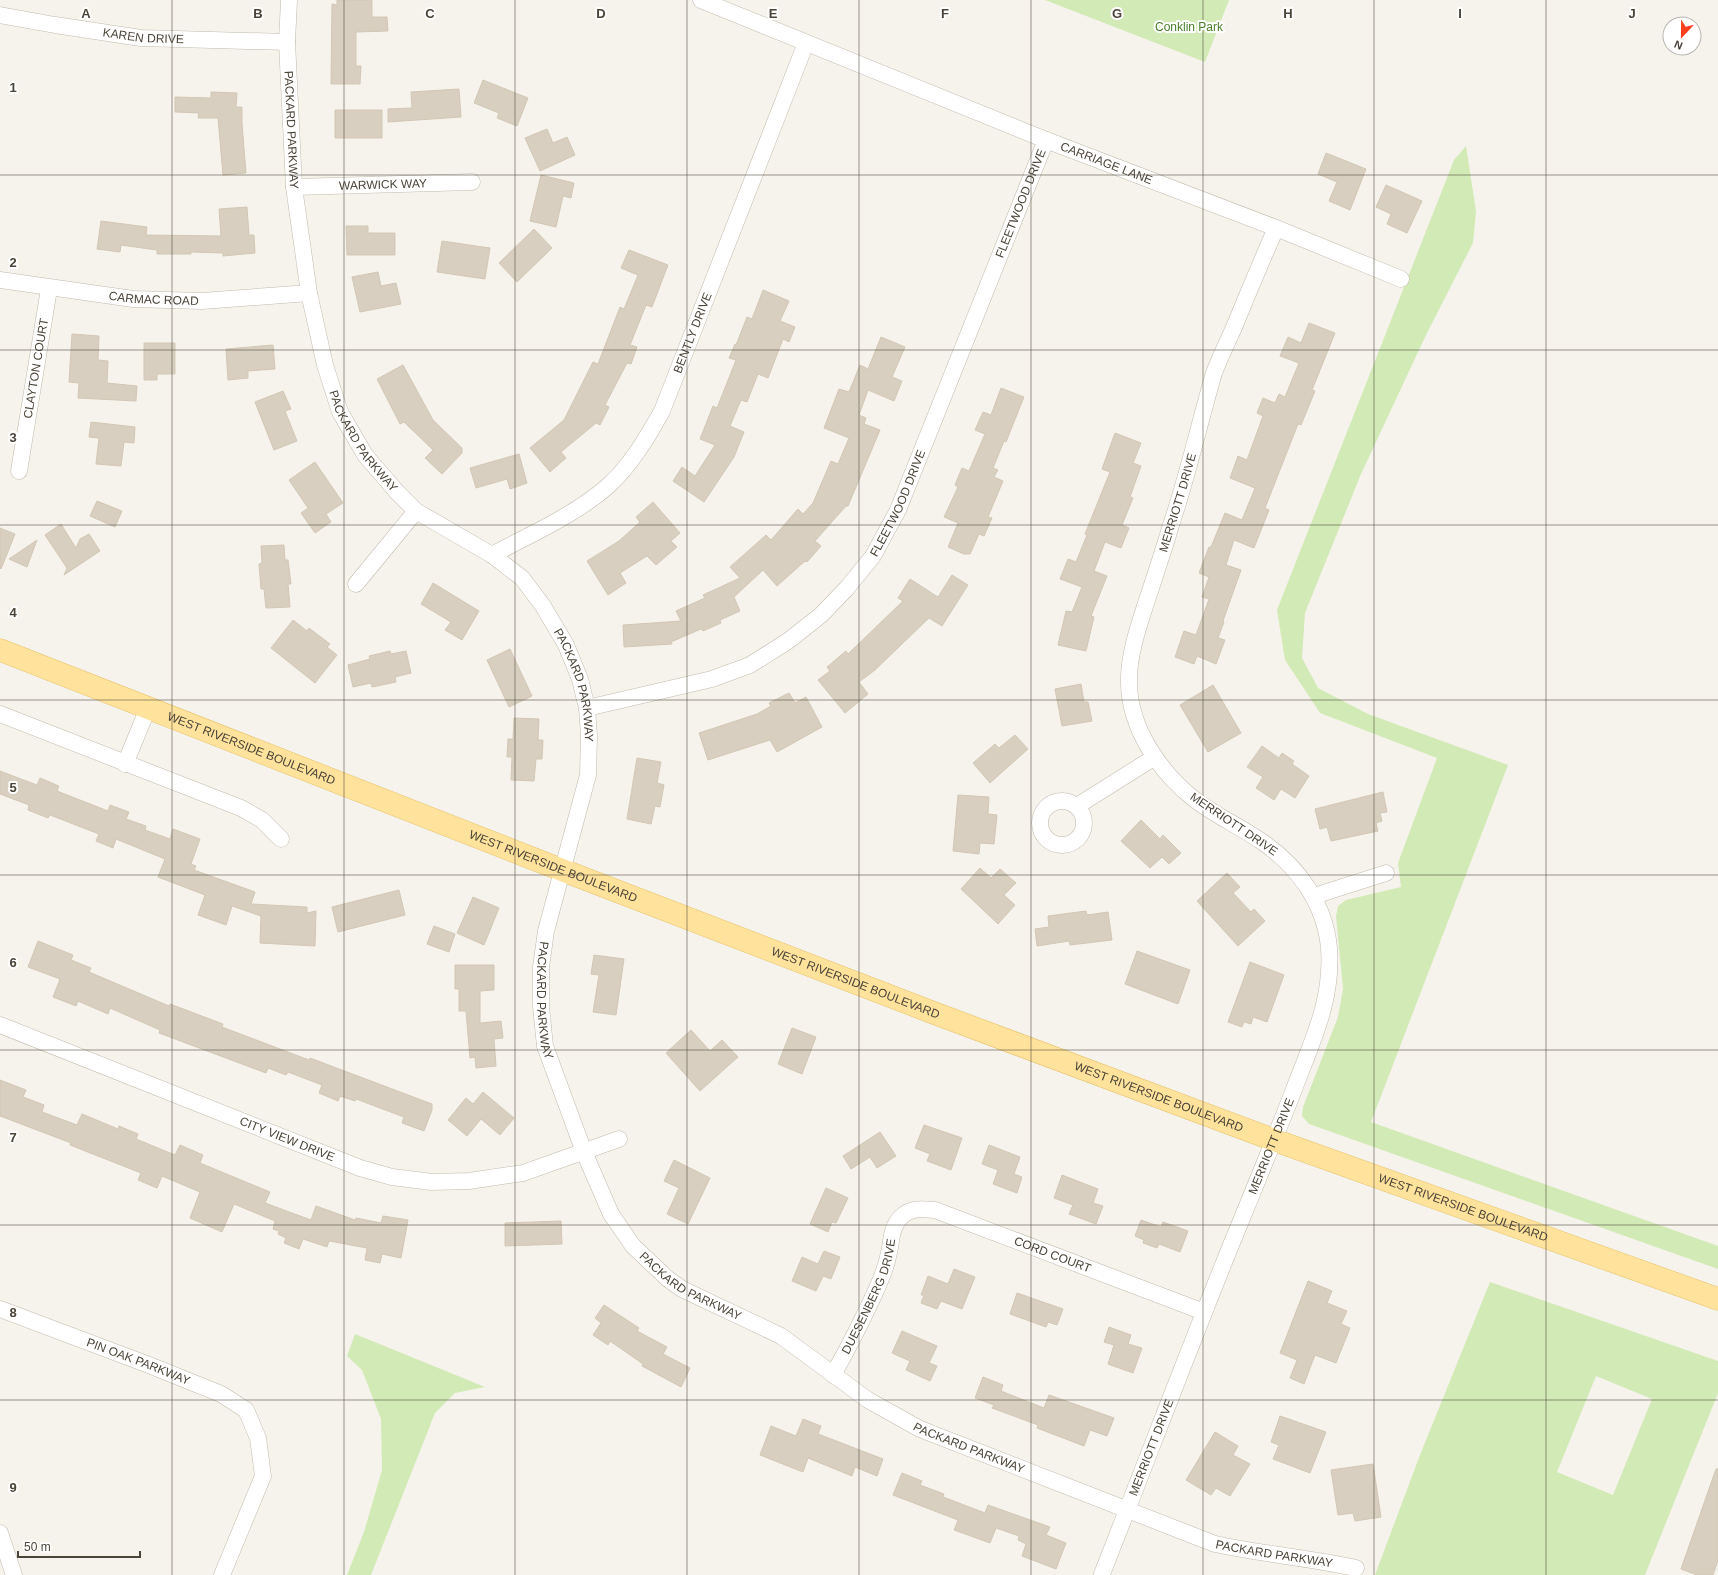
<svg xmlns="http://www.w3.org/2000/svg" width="1718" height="1575" viewBox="0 0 1718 1575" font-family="Arial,sans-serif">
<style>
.green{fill:#d2eab5;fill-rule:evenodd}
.building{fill:#d8cfc1;stroke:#d3c7b4}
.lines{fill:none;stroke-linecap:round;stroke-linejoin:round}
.street-casing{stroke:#c2bbae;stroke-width:17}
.primary-casing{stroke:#e6c16a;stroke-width:23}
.street{stroke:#fff;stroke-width:16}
.primary{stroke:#ffe39c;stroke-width:22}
.grid{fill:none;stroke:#4b4439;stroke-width:1;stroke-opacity:0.55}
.labels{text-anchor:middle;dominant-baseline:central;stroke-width:4;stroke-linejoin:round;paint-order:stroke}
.park-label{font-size:12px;fill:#4a7f2a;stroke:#fff}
.street-label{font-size:12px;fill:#4b4439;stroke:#fff}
.grid-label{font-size:13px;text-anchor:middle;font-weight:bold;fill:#4b4439;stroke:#fff;stroke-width:4;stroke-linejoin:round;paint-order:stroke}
</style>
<rect width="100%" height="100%" fill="#f6f3ec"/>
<path class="green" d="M1045 0H1229L1205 62Z
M1466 146 1476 211 1473 243 1426 335 1361 474 1305 613 1302 658 1318 688 1368 714 1508 765 1371 1122 1718 1246V1269L1309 1124 1302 1116 1303 1107 1338 1017 1343 989 1336 916 1338 906 1346 900 1401 887 1398 863 1437 758 1320 713 1285 660 1277 610 1454 160Z
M1490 1282 1718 1361V1393L1645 1575H1375L1420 1455ZM1596 1376 1652 1399 1613 1495 1557 1472Z
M355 1334 485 1387 455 1393 435 1413 371 1575H347L364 1532 382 1470 381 1419 362 1370 347 1356Z"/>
<path class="building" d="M337 0H372V17H387L388 31 356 32V66H361L360 84H331L332 4 337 5Z
M483 80 528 98 517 126 497 118 499 113 474 103Z
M459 89 461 117 388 122V109L412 108 411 92Z
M211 92 237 93 236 107H242V124L246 173 223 175 218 118H198L199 113 175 112V97L211 98Z
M335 110H382V138H335Z
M547 129 553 143 567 137 575 155 540 171 525 138Z
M1326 153 1366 169 1350 210 1329 201 1337 182 1318 174Z
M541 175 574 183 571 198 563 196 556 227 530 221Z
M1386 185 1422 201 1407 233 1387 224 1391 214 1376 207Z
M247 207 249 235H254L255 253 223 256V253L191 252V254H157V250L121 245 120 252 97 249 101 221 147 227 146 235 221 236 219 209Z
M346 226H368V233H395V255H347Z
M534 229 552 248 517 282 499 263Z
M442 241 490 248 485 279 437 272Z
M629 250 668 265 652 307 646 305 630 345 637 347 631 364 627 363 605 405 609 407 600 425 596 423 561 452 566 458 550 472 530 448 564 420 593 362 598 364 620 307 624 309 638 275 621 268Z
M378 272 381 286 396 283 401 304 360 312 352 277Z
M763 290 789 301 780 321 795 327 789 342 783 339 768 378 758 374 747 402 741 400 730 426 744 432 734 457 704 502 673 481 682 467 695 476 715 445 700 439 713 406 717 408 736 360 729 358 735 344 736 345 747 317 752 319Z
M1309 323 1335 333 1312 390 1315 391 1301 425 1298 424 1265 508 1269 510 1254 548 1234 540 1226 565 1241 570 1223 621 1224 622 1218 638 1225 640 1216 664 1197 656 1194 664 1175 657 1184 631 1196 635 1209 599 1202 597 1209 577 1199 573 1209 547H1211L1225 513 1242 520 1255 488 1230 478 1238 456 1247 460 1263 416 1257 413 1263 398 1275 403 1279 394 1285 397 1299 363 1280 356 1288 337 1301 343Z
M72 334 99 336 98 360 108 361 107 383 137 386 136 401 78 398 79 383 69 382Z
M881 337 905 347 892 377 902 381 894 401 868 390 859 415 866 418 864 424 880 430 848 506H846L815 541 821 546 807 562 805 561 777 586 763 570 734 597 740 611 720 620 721 623 703 631 701 629 671 642 672 644 624 647 623 625 681 621 676 611 705 598 703 595 740 578 730 567 766 535 771 540 798 509 803 514 813 503 831 461 838 464 849 438 824 428 839 389 849 392 860 365 868 369Z
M144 343H175V374H157V380H144Z
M273 345 275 369 248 371V378L228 380 226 349Z
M403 365 433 420 462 448V453L442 474 425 458 433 450 404 422 400 424 377 379Z
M1001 388 1024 397 1006 442 1004 441 993 468 998 470 994 477 1003 481 988 517 992 518 984 536 979 534 970 554H964L948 547 958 523 944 517 958 487 955 485 962 468 969 471 985 434 975 430 983 412 991 415Z
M283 391 291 409 285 411 297 441 274 450 255 402Z
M91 422 135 427 134 443 124 442 121 466 96 464 99 438 89 437Z
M1115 433 1141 443 1133 463 1141 466 1130 497 1133 498 1122 525 1129 528 1121 548 1105 542 1094 571 1107 576 1091 616 1094 617 1086 651 1058 645 1066 611 1072 612 1082 587 1060 579 1068 559 1076 562 1087 535 1085 534 1110 472 1102 469Z
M519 454 527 483 510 489 507 479 476 488 470 468Z
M315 462 343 503 326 514 331 522 315 533 301 513 308 508 289 480Z
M97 501 122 511 115 527 90 516Z
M653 502 680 533 671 541 677 547 656 565 647 556 620 573 626 583 608 595 587 561 619 541 640 522 636 517Z
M61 524 76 548 80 539 89 534 100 551 64 575 67 568 45 535Z
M0 528 15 534 1 569 0 568Z
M37 540 27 567 9 559Z
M284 545 285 560H288L291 584H288L290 607 266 608 264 589H261L259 564 262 563 261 546Z
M952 575 968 585 942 626 929 618 875 670 859 682 868 694 845 713 818 680 830 671 827 667 846 651 848 654 903 601 898 598 910 579 938 597Z
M433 583 479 611 462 640 445 630 451 622 421 604Z
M293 620 307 631 309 628 330 644 327 647 337 655 315 683 271 648Z
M510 649 532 696 509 707 487 660Z
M390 651 391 654 406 651 411 673 395 677 396 682 372 687 371 683 353 687 348 665 370 659 369 656Z
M1081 684 1084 702H1088L1092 721 1062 726 1055 689Z
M1213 685 1241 733 1208 752 1180 705Z
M789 693 795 703 806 697 822 727 777 752 770 740 708 760 699 733 757 714 771 706 769 703Z
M514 718 539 719 538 740H543L542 759H536L534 781 511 780 512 757H507L508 739H513Z
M1015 735 1028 749 990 783 973 763 995 744 999 748Z
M1262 746 1279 758 1282 753 1294 761 1292 764 1309 776 1295 798 1281 789 1274 800 1256 788 1263 777 1247 767Z
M637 758 661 762 657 783 664 785 660 807 655 806 651 824 627 819Z
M0 771 37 785 40 778 59 786 57 791 108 811 110 805 129 812 126 819 146 826 145 830 170 839 173 829 200 839 191 864 196 866 194 870 255 892 251 904 307 907V913L316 911 315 946 260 943 261 916 232 906 226 925 198 915 205 895 158 877 165 859 116 839 113 848 96 841 99 834 50 815 48 818 28 810 29 805 0 794Z
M1383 792 1387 812 1380 813 1382 821 1376 823 1378 831 1331 841 1327 827 1320 829 1315 809Z
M958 795 989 797 988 814 997 815 994 844 980 843 979 854 953 851Z
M1141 820 1160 839 1163 835 1181 853 1169 864 1162 857 1150 868 1121 841Z
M980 868 991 878 1000 869 1016 883 1004 895 1015 905 998 924 961 889Z
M1227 873 1240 887 1233 893 1251 912 1254 909 1265 921 1238 946 1197 901Z
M399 890 405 915 338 932 332 907Z
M473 897 499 908 484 945 457 933Z
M1086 911 1087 915 1108 912 1112 940 1070 945 1069 941 1037 946 1035 929 1049 927 1048 916Z
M434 926 455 934 449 952 427 944Z
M38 941 73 955 71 960 91 968 89 972 169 1006 170 1004 223 1024 222 1027 309 1060 310 1058 432 1104V1110L424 1131 402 1123 404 1117 356 1099 355 1101 340 1096 338 1101 319 1093 322 1085 288 1072 286 1075 268 1068 266 1073 159 1033 160 1030 110 1008 108 1014 78 1001 76 1006 53 997 60 979 28 967Z
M1137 951 1190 970 1178 1004 1125 984Z
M594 955 624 959 616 1015 593 1012 599 975 591 974Z
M1250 962 1284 975 1267 1022 1253 1017 1251 1024 1244 1022 1242 1027 1228 1022Z
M455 965H494V990L480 991V1023L501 1021 503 1038 494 1039 496 1066 476 1068 475 1057 470 1058 466 1011H459V989H455Z
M792 1028 816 1037 802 1074 778 1064Z
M691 1030 710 1051 722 1040 738 1057 700 1091 666 1053Z
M0 1080 26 1090 23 1097 44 1105 42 1112 77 1125 82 1114 118 1129 119 1126 138 1134 136 1139 175 1155 180 1145 203 1155 200 1163 270 1192 265 1203 311 1220 316 1206 355 1220 356 1218 381 1223 383 1216 408 1220 401 1258 382 1254 380 1263 365 1260 367 1248 329 1241 327 1247 303 1239 299 1249 284 1243 286 1238 278 1234 279 1231 273 1229 275 1221 234 1204 222 1232 190 1218 200 1192 162 1176 157 1188 138 1180 141 1173 70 1145 71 1143 0 1116Z
M483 1092 514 1118 500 1135 481 1119 467 1136 448 1120 466 1098 473 1104Z
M924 1125 962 1138 951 1170 927 1161 930 1154 915 1148Z
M880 1132 896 1156 877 1168 870 1157 851 1169 843 1156Z
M989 1145 1020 1157 1014 1174 1022 1177 1017 1193 993 1184 998 1170 982 1164Z
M674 1160 710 1178 688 1224 667 1214 679 1188 664 1181Z
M1062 1175 1098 1189 1093 1203 1103 1206 1096 1224 1069 1214 1073 1205 1054 1198Z
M826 1188 848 1198 836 1223 832 1222 828 1232 810 1224Z
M1141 1220 1161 1227 1163 1222 1188 1231 1180 1252 1159 1244 1157 1248 1143 1243 1144 1240 1135 1236Z
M561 1221 562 1244 505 1246V1223Z
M824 1251 840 1257 831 1279 823 1276 816 1291 792 1281 802 1257 818 1264Z
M954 1269 975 1277 962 1309 941 1301 937 1309 921 1303 924 1295H921L928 1276 948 1284Z
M1308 1281 1332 1291 1327 1303 1347 1311 1341 1324 1350 1328 1336 1363 1315 1355 1304 1384 1290 1378 1297 1360 1280 1353Z
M1017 1293 1063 1309 1057 1325 1048 1322 1046 1327 1010 1314Z
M604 1305 639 1328 637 1331 667 1347 663 1354 690 1368 681 1387 642 1366 643 1364 610 1341 608 1345 593 1335 601 1323 595 1318Z
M1109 1327 1131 1335 1128 1344 1142 1348 1133 1373 1108 1364 1114 1345 1104 1342Z
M902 1331 937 1346 929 1363 937 1366 930 1381 906 1370 910 1361 892 1353Z
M983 1377 1003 1385 1001 1391 1044 1408 1049 1395 1114 1418 1107 1436 1090 1430 1084 1446 1037 1428 1038 1425 992 1408 994 1405 975 1398Z
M1280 1416 1326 1432 1310 1473 1273 1459 1279 1445 1271 1442Z
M803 1419 821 1426 818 1434 883 1459 877 1476 855 1467 852 1476 808 1458 803 1472 760 1455 771 1426 796 1436Z
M1215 1432 1238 1446 1233 1455 1250 1464 1230 1496 1216 1488 1211 1495 1186 1480Z
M1373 1464 1381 1517 1355 1521 1353 1513 1338 1515 1331 1470Z
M1716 1469H1718V1560L1713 1575H1697L1681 1569Z
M902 1473 922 1481 920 1485 944 1494 943 1497 985 1513 988 1505 1050 1527 1046 1535 1066 1543 1056 1569 1022 1556 1026 1544 1018 1540 1019 1536 996 1528 990 1543 954 1530 958 1520 893 1495Z"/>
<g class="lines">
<g class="street-casing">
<g id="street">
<path id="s1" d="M289 0 287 42 294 187 309 293 325 365 340 412 365 455 397 492 416 511 492 555 522 578 543 606 566 645 580 679 587 708 589 736 588 775 546 931 541 967V1006L545 1046 584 1152 611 1214 633 1246 668 1279 682 1289 781 1336 868 1400 920 1429 1215 1544C1262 1554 1309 1558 1356 1568"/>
<path id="s2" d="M701 0 1046 140 1276 228 1401 279"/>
<path id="s3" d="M0 15 55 25 141 38 287 42"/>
<path id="s4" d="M294 187 472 182"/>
<path id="s5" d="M0 280 133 299 202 301 309 293"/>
<path id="s6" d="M19 471 49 289"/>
<path id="s7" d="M492 555C531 534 575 515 608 486 631 465 647 438 662 411L806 43"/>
<path d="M356 584 416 511"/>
<path id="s8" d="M587 708 712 679 750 665 788 641 821 615 847 588 873 556 898 510 1046 140"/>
<path d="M0 714 241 808 262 820 281 839"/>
<path d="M125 764 148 708"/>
<circle cx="1062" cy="823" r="22"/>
<path d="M1077 806 1155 757"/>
<path d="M1314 896 1386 873"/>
<path id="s9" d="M0 1025 360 1168 392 1177 432 1182 469 1181 523 1173 619 1139"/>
<path id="s10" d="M0 1309 149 1365 221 1394 246 1410 258 1438 263 1476 222 1575"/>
<path id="s11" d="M833 1375C847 1350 860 1325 872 1299 878 1286 885 1272 888 1257 892 1243 890 1228 901 1217 911 1207 923 1209 935 1210L1204 1312"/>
<path d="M0 1533 14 1575"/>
<path id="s12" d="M1102 1574C1145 1465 1187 1354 1231 1245 1252 1194 1273 1143 1293 1092 1311 1043 1333 1002 1329 948 1325 904 1299 868 1264 843 1241 827 1216 816 1194 799 1160 772 1130 729 1129 684 1128 655 1139 625 1148 597 1156 573 1164 549 1171 525 1188 475 1199 424 1214 373 1220 357 1228 341 1235 325 1248 293 1262 260 1276 228"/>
</g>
</g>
<g class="primary-casing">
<g id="primary">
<path id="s13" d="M0 650 562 870 934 1013 1274 1140 1718 1299"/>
</g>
</g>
<use href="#street" class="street"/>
<use href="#primary" class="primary"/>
</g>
<path class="grid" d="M172 0V1575M344 0V1575M515 0V1575M687 0V1575M859 0V1575M1031 0V1575M1203 0V1575M1374 0V1575M1546 0V1575M0 175H1718M0 350H1718M0 525H1718M0 700H1718M0 875H1718M0 1050H1718M0 1225H1718M0 1400H1718"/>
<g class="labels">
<g class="park-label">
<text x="1189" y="27">Conklin Park</text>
</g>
<g class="street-label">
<text stroke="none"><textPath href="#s3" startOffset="145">KAREN DRIVE</textPath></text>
<text stroke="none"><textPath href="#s1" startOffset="130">PACKARD PARKWAY</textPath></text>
<text stroke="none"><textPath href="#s2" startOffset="437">CARRIAGE LANE</textPath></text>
<text stroke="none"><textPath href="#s4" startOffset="89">WARWICK WAY</textPath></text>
<text stroke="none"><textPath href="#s8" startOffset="717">FLEETWOOD DRIVE</textPath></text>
<text stroke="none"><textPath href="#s5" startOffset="155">CARMAC ROAD</textPath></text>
<text stroke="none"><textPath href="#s7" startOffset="312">BENTLY DRIVE</textPath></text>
<text stroke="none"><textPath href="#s6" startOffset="104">CLAYTON COURT</textPath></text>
<text stroke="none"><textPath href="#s1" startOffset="454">PACKARD PARKWAY</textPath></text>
<text stroke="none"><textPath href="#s12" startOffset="1203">MERRIOTT DRIVE</textPath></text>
<text stroke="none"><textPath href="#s8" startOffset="393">FLEETWOOD DRIVE</textPath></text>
<text stroke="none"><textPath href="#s1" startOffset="790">PACKARD PARKWAY</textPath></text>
<text stroke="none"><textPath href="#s13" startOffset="270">WEST RIVERSIDE BOULEVARD</textPath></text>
<text transform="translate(1234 824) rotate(34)">MERRIOTT DRIVE</text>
<text stroke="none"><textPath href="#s13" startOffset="594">WEST RIVERSIDE BOULEVARD</textPath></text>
<text stroke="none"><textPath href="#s13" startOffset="918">WEST RIVERSIDE BOULEVARD</textPath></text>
<text stroke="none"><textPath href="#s1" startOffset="1114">PACKARD PARKWAY</textPath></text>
<text stroke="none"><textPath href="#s13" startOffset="1242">WEST RIVERSIDE BOULEVARD</textPath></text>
<text stroke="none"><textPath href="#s9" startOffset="309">CITY VIEW DRIVE</textPath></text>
<text stroke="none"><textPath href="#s12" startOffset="460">MERRIOTT DRIVE</textPath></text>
<text stroke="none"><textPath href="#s13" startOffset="1566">WEST RIVERSIDE BOULEVARD</textPath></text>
<text stroke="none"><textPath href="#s11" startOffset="335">CORD COURT</textPath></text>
<text stroke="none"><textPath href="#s1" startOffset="1450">PACKARD PARKWAY</textPath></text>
<text stroke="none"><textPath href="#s11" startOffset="87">DUESENBERG DRIVE</textPath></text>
<text stroke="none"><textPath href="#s10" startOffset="148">PIN OAK PARKWAY</textPath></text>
<text stroke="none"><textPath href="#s12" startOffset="136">MERRIOTT DRIVE</textPath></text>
<text stroke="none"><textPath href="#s1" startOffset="1774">PACKARD PARKWAY</textPath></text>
<text stroke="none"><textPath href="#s1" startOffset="2098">PACKARD PARKWAY</textPath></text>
</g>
</g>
<g class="grid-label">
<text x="86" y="18">A</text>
<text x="258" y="18">B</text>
<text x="430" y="18">C</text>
<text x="601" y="18">D</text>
<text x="773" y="18">E</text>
<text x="945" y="18">F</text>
<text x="1117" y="18">G</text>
<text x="1288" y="18">H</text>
<text x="1460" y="18">I</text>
<text x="1632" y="18">J</text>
<text x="13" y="92">1</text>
<text x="13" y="267">2</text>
<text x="13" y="442">3</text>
<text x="13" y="617">4</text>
<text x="13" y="792">5</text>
<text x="13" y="967">6</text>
<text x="13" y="1142">7</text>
<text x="13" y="1317">8</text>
<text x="13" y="1492">9</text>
</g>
<g transform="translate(1682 36) rotate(202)"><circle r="19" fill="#ffffff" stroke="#b7b4b0"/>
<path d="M0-3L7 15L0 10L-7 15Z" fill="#fc3f1d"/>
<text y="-6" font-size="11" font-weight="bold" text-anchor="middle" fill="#4b4439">N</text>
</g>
<path d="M18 1551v6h122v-6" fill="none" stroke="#4b4439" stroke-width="2"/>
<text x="24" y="1551" font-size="12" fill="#4b4439" stroke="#ffffff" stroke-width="3" paint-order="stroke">50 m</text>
</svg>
